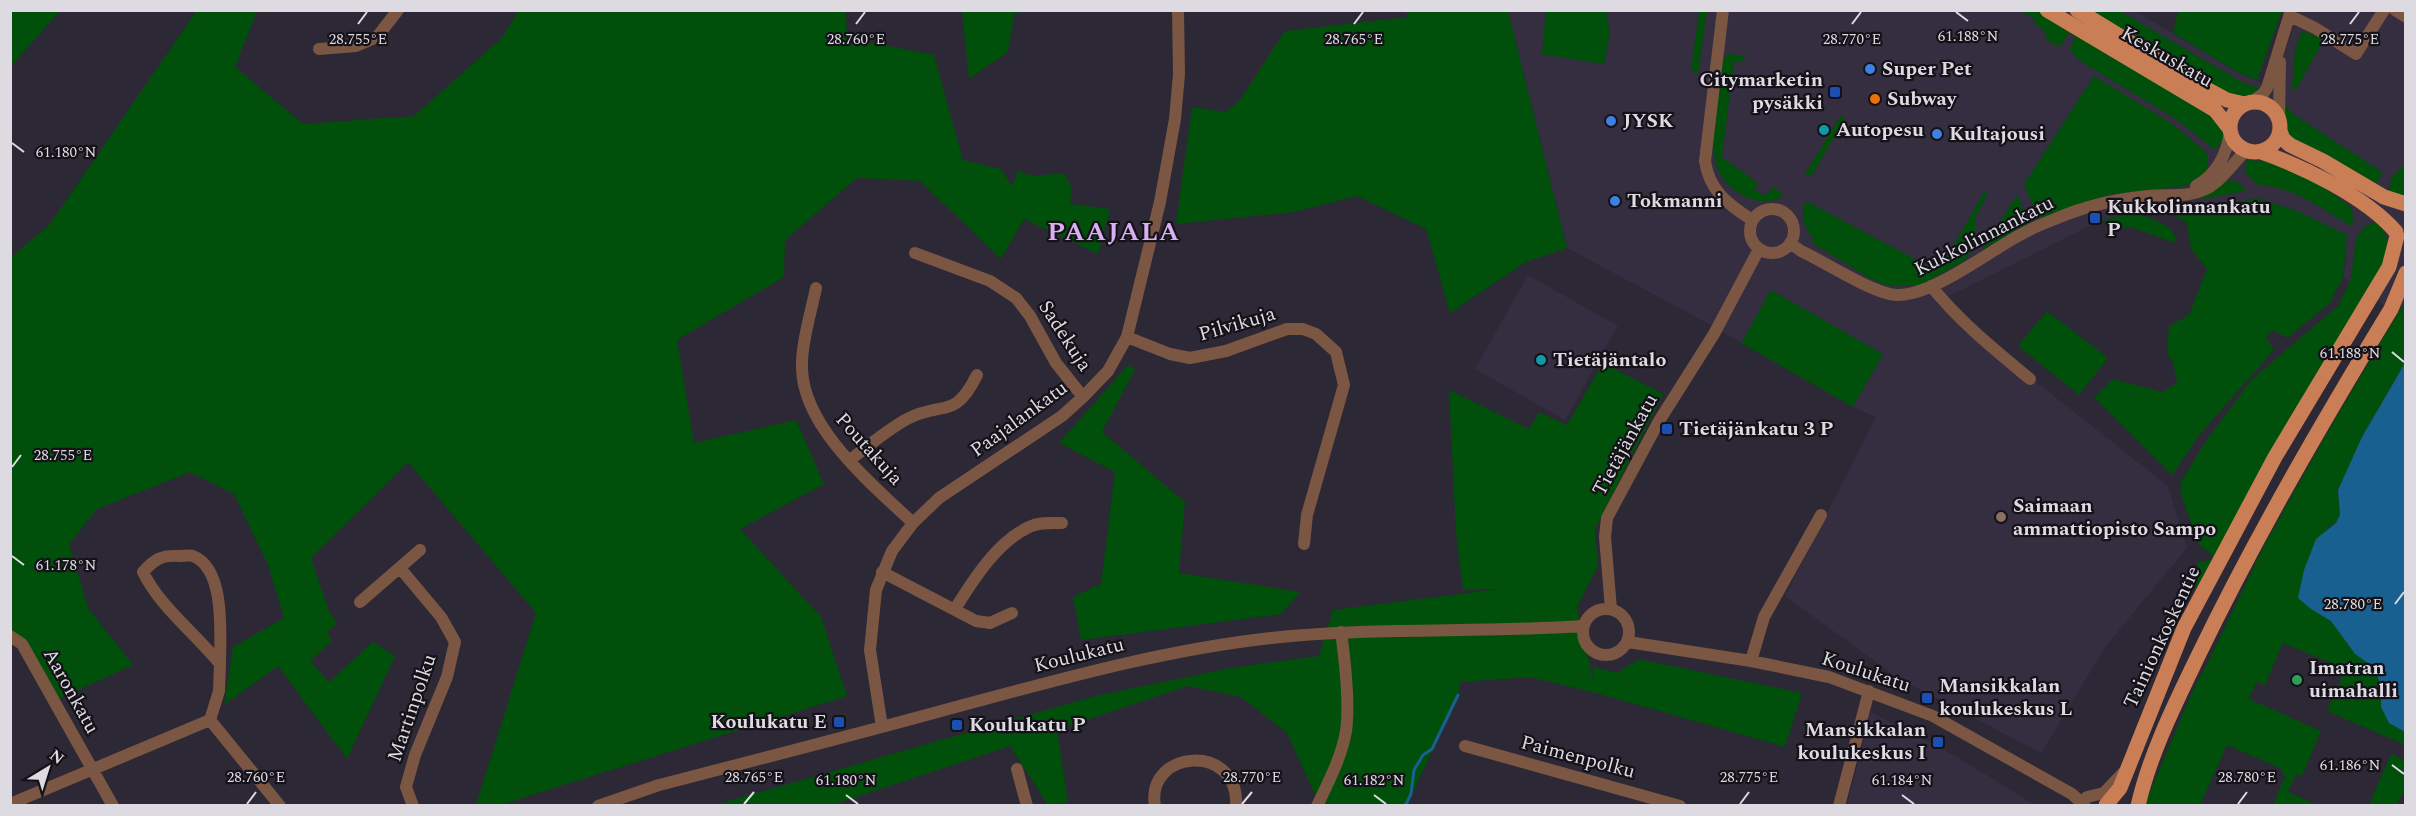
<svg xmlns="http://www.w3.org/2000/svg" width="2416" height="816" viewBox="0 0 2416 816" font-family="Spectral,serif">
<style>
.built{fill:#352d40}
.green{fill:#004f0a}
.water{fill:#186090}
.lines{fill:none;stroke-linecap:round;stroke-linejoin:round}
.stream{stroke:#186090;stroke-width:3}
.minor{stroke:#7b5642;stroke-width:12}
.major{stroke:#c97e55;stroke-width:15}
.ticks{fill:none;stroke:#dddae2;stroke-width:2}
.shop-dot{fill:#3f7fe0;stroke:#141218;stroke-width:2}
.transit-dot{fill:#1a4fb4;stroke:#141218;stroke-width:2}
.food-dot{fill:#e8710a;stroke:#141218;stroke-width:2}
.culture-dot{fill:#0f9aa8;stroke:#141218;stroke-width:2}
.education-dot{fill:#8d6e63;stroke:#141218;stroke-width:2}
.leisure-dot{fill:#2e9e5b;stroke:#141218;stroke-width:2}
.labels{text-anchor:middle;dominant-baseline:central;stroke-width:4.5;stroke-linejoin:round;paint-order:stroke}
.street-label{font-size:20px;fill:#dddae2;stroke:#141218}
.poi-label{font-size:20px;font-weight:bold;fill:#dddae2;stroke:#141218;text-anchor:start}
.district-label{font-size:26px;font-weight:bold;letter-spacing:1.5px;fill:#d8aff1;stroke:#141218}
.ticks-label{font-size:15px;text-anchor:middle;fill:#dddae2;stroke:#141218;stroke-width:4.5;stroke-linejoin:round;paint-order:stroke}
</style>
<rect width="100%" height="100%" fill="#2d2835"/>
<path class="built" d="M1508 11H2135L2237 72 2274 89 2298 11H2405V320L2343 277 2347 257 2224 206 2192 211 2136 213 2101 220 1936 303 2168 486 2187 548 2106 646 2041 753 1898 678 1785 596 1876 417 1853 407 1709 324 1567 248Z
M1528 275 1618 326 1565 420 1475 369Z
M1871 712 1959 758 2035 805H1847Z"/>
<path class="green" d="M11 10 60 11 11 66 10 11Z
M197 10 257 11 235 67 303 124 414 116 503 37 518 11H846L847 38 934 55 963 160 1001 169 1012 186 1018 171 1034 176 1064 173 1072 189 1070 204 1110 209 1098 254 1024 219 1001 259 920 181 857 178 785 240 784 277 677 340 694 443 796 420 824 484 740 529 821 617 847 696 497 806 476 805 536 613 408 462 311 558 329 611 337 623 327 632 332 641 310 661 329 682 373 642 395 656 347 759 278 666 224 705 233 647 284 618 268 565 234 494 190 472 97 509 69 544 88 608 133 665 59 699 11 633 10 258 50 224Z
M2091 10 2120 11 2242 82 2261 89C2252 97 2246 99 2235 98Z
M962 11H1024L1014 14 1008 52 969 79Z
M1407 11H1508L1567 248 1526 262 1450 313 1426 229 1357 196 1294 212 1176 224 1192 107 1226 112 1240 100 1285 31 1407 17Z
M1546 11H1612L1606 13 1610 33 1604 64 1545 55 1542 53Z
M1699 11H1707L1698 74 1691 70Z
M2021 11H2039L2213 112 2224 127V140L2215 150 2176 119 2083 63 2070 51 2075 36 2069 33 2059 47 2047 40 2044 30 2035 24 2034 19Z
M2178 11H2282L2257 80 2237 72 2173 33Z
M2302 31 2324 39 2296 90H2292L2295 49Z
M1731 54 1743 56 1745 58 1744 62H1734L1722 157 1758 183 1754 189 1765 196 1773 187 1782 193 1781 197C1771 204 1757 202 1746 197 1708 178 1712 148 1716 112 1718 95 1720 78 1722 61L1727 55Z
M2094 76 2171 123 2207 153 2208 170 2186 186 2106 195 2038 219 2024 184Z
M2284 103 2293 114 2382 172 2379 181 2370 182 2295 142 2287 131Z
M1841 115 1845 118 1811 177 1805 174Z
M2248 160C2287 161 2322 185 2352 208L2353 222 2351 226C2322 209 2292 186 2258 185L2245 172V163Z
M2405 164V199L2391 196 2388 190 2392 177Z
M2228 180 2240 183 2245 191 2203 199 2202 195 2216 189Z
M1984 192 1988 194 1975 218V246L1971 252 1964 261 1919 286H1888L1871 279 1812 243 1813 238C1804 226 1799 215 1806 201L1926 265 1949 253Z
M2017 195 2030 224 1982 250Z
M2257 198 2297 211 2347 235 2343 277 2330 303 2287 338 2273 330 2266 337 2274 350 2200 434 2172 475 2094 397 2113 379 2162 392 2177 383 2173 362 2167 354 2169 326 2189 315 2207 269 2191 249 2187 223 2169 212 2223 206Z
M2136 213C2152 220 2176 224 2176 243L2130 227 2123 228 2101 220Z
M2377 221C2391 239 2388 244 2383 265L2196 597 2197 562 2211 560 2213 556 2199 545 2180 491 2182 480 2208 438 2252 379 2338 306 2351 279 2356 238 2365 226Z
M1771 290 1883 354 1853 407 1741 343Z
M2405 301V363L2362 437 2338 490 2340 515 2336 523 2328 527 2311 609 2331 621 2355 654 2372 666 2381 684V707L2389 723 2405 732V745L2327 711 2345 669 2283 643 2265 685 2256 682 2249 699 2321 731 2302 776 2296 774 2288 792 2317 805H2273L2285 776 2280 768 2227 745 2200 805 2144 806 2193 690 2207 664 2263 548 2326 435Z
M2047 311 2108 358 2079 395 2018 346Z
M1603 363 1663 394 1595 529 1598 566 1577 607 1594 682 1593 667 1617 673 1639 659 1802 693 1785 747 1596 693 1530 677 1460 682 1458 695 1407 805H1315V795L1287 733 1241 697 1188 686 1057 730 1068 802 1048 805 1010 746 832 805 711 806 1095 696 1230 668 1319 656 1333 610 1500 589H1463L1456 533 1449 390 1529 429 1539 412 1567 425Z
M1128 365 1135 369 1102 432 1185 502 1179 573 1300 592 1281 614 1081 640 1073 597 1101 584 1115 472 1059 443Z
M2391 754 2405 760V790L2396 805H2369Z"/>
<path class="water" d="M2405 363V732L2389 723 2381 707V684L2372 666 2355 654 2331 621 2311 609 2298 598 2304 570 2316 539 2336 523 2340 515 2338 490 2362 437Z"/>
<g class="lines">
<path class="stream" d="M1405 806 1411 794 1414 770 1423 755 1432 749 1458 695"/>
<path class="minor" d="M1723 10 1705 161C1709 191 1729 205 1752 220
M2395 10 2406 17
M2290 16 2315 28 2356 54 2384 10
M319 49 356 46 377 37 398 10
M2251 102 2263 94 2267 88 2291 10
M2279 120 2280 62
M2196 186C2217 174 2227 154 2230 131
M1750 231a22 22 0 1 1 44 0a22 22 0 1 1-44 0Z
M1790 243 1801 251C1825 262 1874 294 1896 295 1930 297 1987 253 2018 236 2030 229 2042 224 2055 219 2085 206 2116 199 2148 196 2167 194 2188 198 2206 189 2222 180 2233 164 2245 151
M915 253 990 281 1016 298 1030 316 1056 363 1083 397
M1931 286C1960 322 1995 350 2030 379
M816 288C811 312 801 345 802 369 804 429 872 484 913 523
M1127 337 1170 354 1190 358 1226 351 1287 329H1303L1316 334 1336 352 1344 385 1307 515 1304 544
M850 460C868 446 887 430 907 419 944 400 954 421 977 375
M400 568 441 617 455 642 447 677 415 755 406 787 413 806
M882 572 976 621 990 623 1012 613
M360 602 420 550
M1583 632a23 23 0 1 1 46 0a23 23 0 1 1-46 0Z
M955 609C973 580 997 542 1029 527 1039 522 1051 523 1062 523
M1611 609 1605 537 1607 518 1659 421 1714 334 1759 249
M10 636 22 644 113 806
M1628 642 1751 661 1829 677 1933 716 2072 794 2085 806
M1751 661 1764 617 1821 515
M210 720 219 691 220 664C195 633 160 607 143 572 155 559 161 555 179 556 183 556 190 555 193 556 226 569 220 635 220 664
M210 720 280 806
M882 727 870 650 876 590 892 551 913 523 939 498 1062 416 1083 397 1108 371 1127 337 1160 202 1175 119 1179 74 1178 10
M1465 746 1680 806
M1017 769 1027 806
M2087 797 2104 793 2124 772
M10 804 210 720
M598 806 659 785C756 760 854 735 952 708 1057 680 1162 650 1271 638 1375 627 1479 633 1583 626
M1155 806C1145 749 1240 742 1236 806
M1317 806C1328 783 1342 756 1346 731 1350 702 1345 661 1341 632
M1839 806 1869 691"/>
<path class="major" d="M2047 10 2215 110 2229 128
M2077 10 2203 87 2227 100 2245 104
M2230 127a25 25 0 1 1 50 0a25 25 0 1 1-50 0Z
M2280 131 2283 139 2290 145 2323 161 2384 197 2406 204
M2261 152C2304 167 2366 197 2396 232
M2106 805 2120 788 2184 628 2275 457 2389 267 2397 236
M2138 806C2150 753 2176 702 2199 654 2256 536 2323 421 2391 309L2406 273"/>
</g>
<path class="ticks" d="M1956 12 1968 21M358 24 367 12M856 24 865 12M1354 24 1363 12M1852 24 1861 12M2350 24 2359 12M12 143 24 152M2392 352 2404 362M12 467 21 455M12 556 24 565M2395 604 2404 592M2392 765 2404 774M846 795 858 804M1374 795 1386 804M1902 795 1914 804M247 804 256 792M744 804 754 792M1242 804 1252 792M1740 804 1749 792M2238 804 2247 792"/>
<g class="shop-dot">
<circle cx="1870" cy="69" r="6"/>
<circle cx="1611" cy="121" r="6"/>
<circle cx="1937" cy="134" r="6"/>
<circle cx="1615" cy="201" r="6"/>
</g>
<g class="transit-dot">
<rect x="1829" y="86" width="12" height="12" rx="3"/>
<rect x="2089" y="212" width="12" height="12" rx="3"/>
<rect x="1661" y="423" width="12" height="12" rx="3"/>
<rect x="1921" y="692" width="12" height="12" rx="3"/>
<rect x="833" y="716" width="12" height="12" rx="3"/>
<rect x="951" y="719" width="12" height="12" rx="3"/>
<rect x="1932" y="736" width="12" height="12" rx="3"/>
</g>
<circle class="food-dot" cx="1875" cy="99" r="6"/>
<g class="culture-dot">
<circle cx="1824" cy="130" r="6"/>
<circle cx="1541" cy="360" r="6"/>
</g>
<circle class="education-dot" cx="2001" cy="517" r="6"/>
<circle class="leisure-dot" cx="2297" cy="680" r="6"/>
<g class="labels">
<g class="street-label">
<text transform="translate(2167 57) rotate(30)">Keskuskatu</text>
<text transform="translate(1984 236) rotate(-27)">Kukkolinnankatu</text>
<text transform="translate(1237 324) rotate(-16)">Pilvikuja</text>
<text transform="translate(1065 336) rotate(57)">Sadekuja</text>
<text transform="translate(1019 419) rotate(-36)">Paajalankatu</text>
<text transform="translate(1625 445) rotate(-61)">Tietäjänkatu</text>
<text transform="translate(869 449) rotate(48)">Poutakuja</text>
<text transform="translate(2162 637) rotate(-65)">Tainionkoskentie</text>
<text transform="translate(1079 655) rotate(-14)">Koulukatu</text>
<text transform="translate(1866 672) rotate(18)">Koulukatu</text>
<text transform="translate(71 691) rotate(61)">Aaronkatu</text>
<text transform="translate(412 708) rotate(-71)">Martinpolku</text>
<text transform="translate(1578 757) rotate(15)">Paimenpolku</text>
</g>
<g class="poi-label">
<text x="1882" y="69">Super Pet</text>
<text x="1823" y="80" text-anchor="end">Citymarketin<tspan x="1823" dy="23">pysäkki</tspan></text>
<text x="1887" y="99">Subway</text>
<text x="1623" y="121">JYSK</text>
<text x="1836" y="130">Autopesu</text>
<text x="1949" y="134">Kultajousi</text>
<text x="1627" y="201">Tokmanni</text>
<text x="2107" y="207">Kukkolinnankatu<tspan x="2107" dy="23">P</tspan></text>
<text x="1553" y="360">Tietäjäntalo</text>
<text x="1679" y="429">Tietäjänkatu 3 P</text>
<text x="2013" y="506">Saimaan<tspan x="2013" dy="23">ammattiopisto Sampo</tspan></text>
<text x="2309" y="668">Imatran<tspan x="2309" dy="23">uimahalli</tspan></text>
<text x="1939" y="686">Mansikkalan<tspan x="1939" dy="23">koulukeskus L</tspan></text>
<text x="827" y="722" text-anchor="end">Koulukatu E</text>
<text x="969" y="725">Koulukatu P</text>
<text x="1926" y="730" text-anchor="end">Mansikkalan<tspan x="1926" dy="23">koulukeskus I</tspan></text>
</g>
<g class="district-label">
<text x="1114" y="232">PAAJALA</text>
</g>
</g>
<g class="ticks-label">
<text x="1968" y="41">61.188°N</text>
<text x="358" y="44">28.755°E</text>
<text x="1852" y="44">28.770°E</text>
<text x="2350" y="44">28.775°E</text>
<text x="856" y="44">28.760°E</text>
<text x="1354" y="44">28.765°E</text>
<text x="66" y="157">61.180°N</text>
<text x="2350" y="358">61.188°N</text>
<text x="63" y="460">28.755°E</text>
<text x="66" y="570">61.178°N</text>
<text x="2353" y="609">28.780°E</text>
<text x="2350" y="770">61.186°N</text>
<text x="256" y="782">28.760°E</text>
<text x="754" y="782">28.765°E</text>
<text x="1252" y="782">28.770°E</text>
<text x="1749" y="782">28.775°E</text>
<text x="2247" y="782">28.780°E</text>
<text x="846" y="785">61.180°N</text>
<text x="1374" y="785">61.182°N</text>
<text x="1902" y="785">61.184°N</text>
</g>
<rect width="2416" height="816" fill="none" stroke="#dddae2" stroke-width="24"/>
<g transform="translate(48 768) rotate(38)" stroke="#141218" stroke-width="4.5" paint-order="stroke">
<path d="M0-4.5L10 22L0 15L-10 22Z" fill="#dddae2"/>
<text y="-9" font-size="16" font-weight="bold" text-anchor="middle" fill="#dddae2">N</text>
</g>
</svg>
